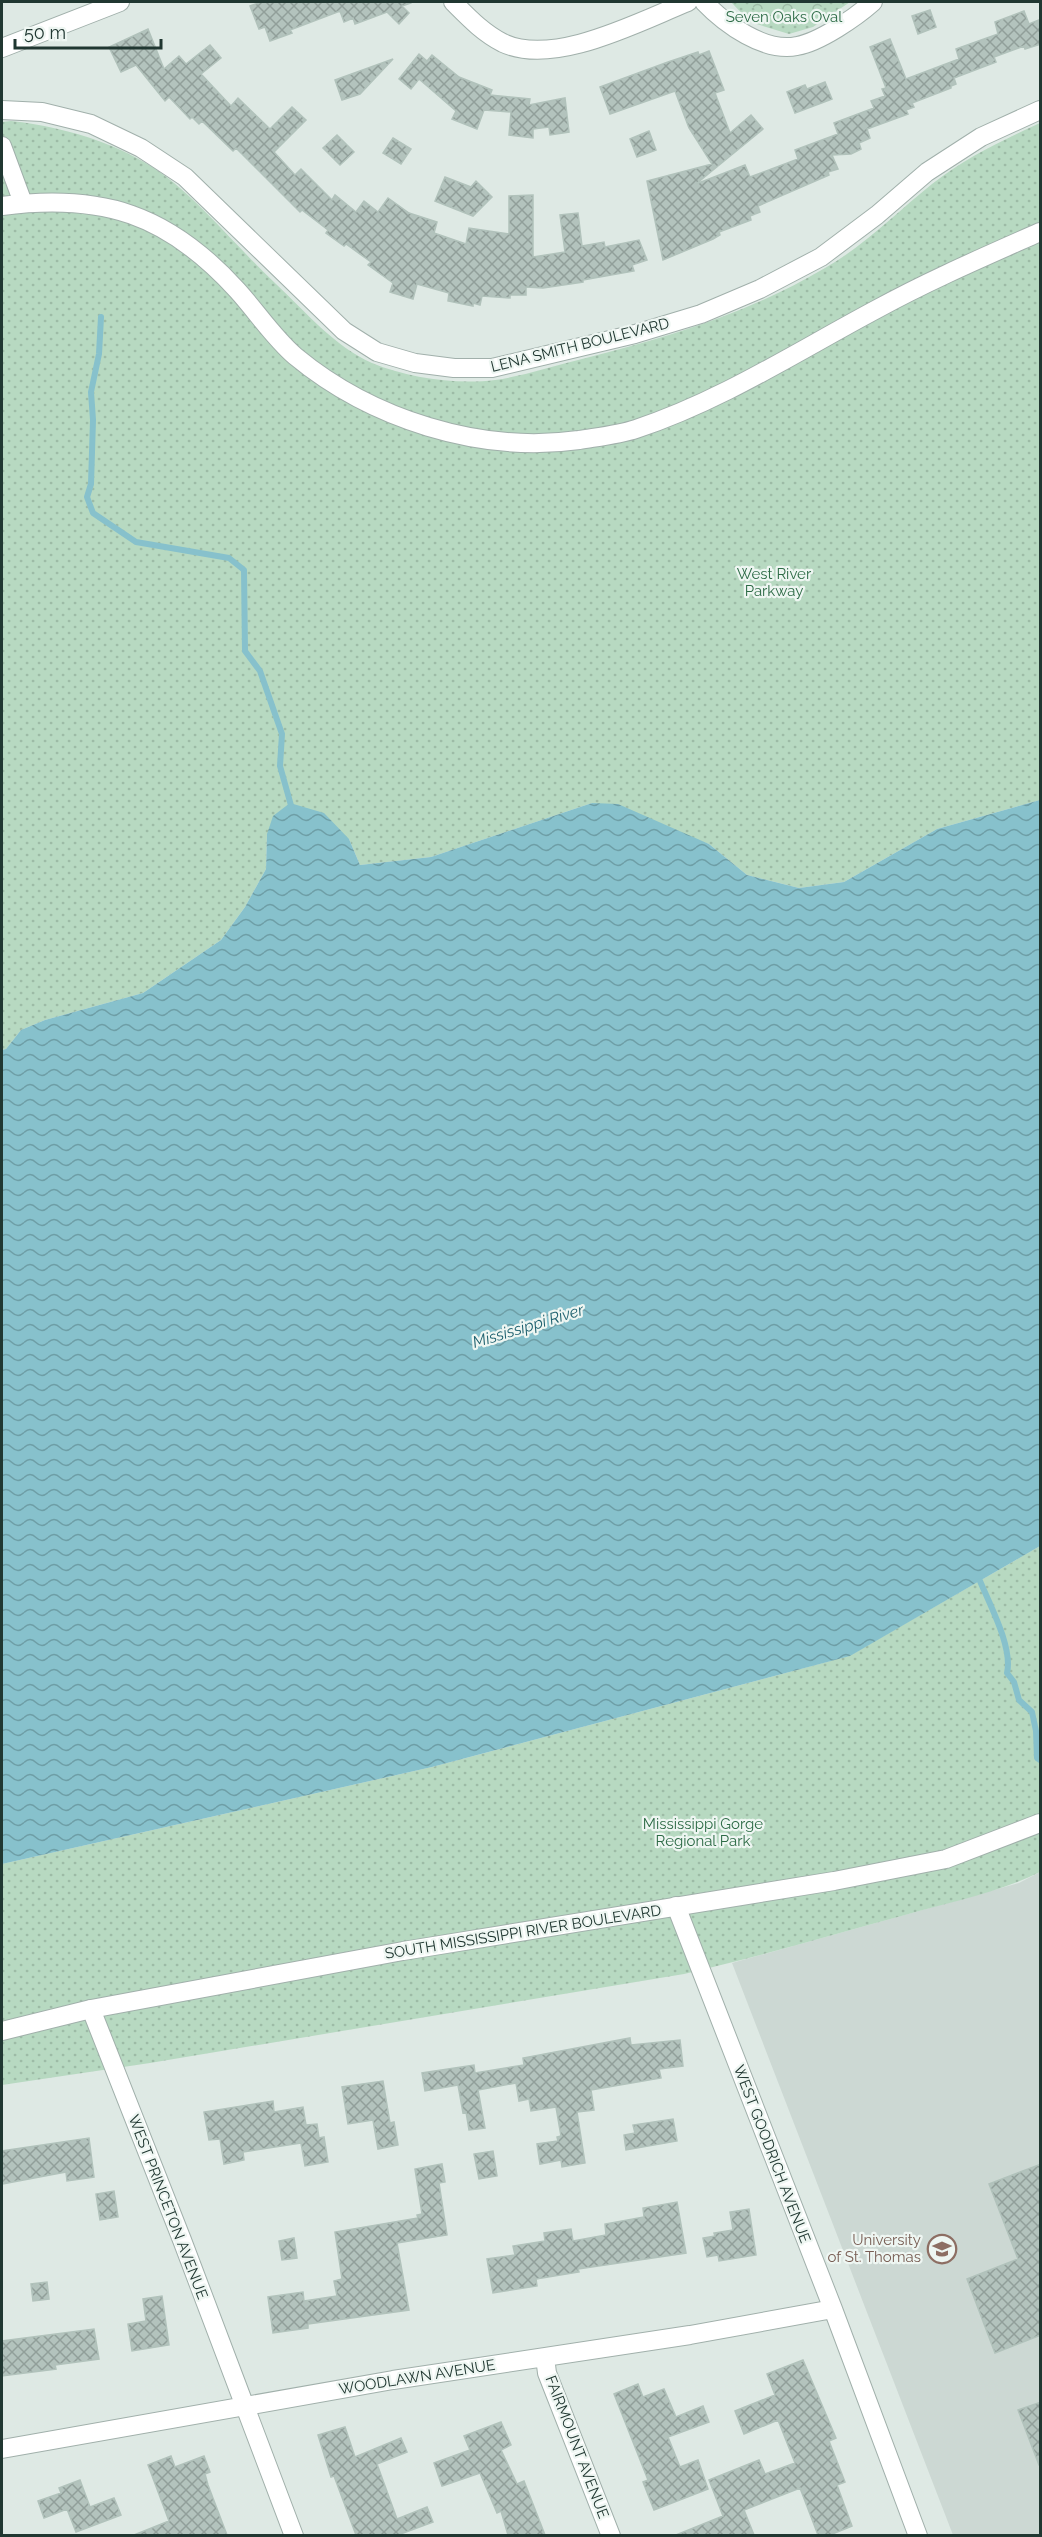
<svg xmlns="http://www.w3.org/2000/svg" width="1042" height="2537" viewBox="0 0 1042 2537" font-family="Raleway,sans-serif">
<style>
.built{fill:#ccd8d3}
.grass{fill:url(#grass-dots)}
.forest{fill:url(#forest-crowns)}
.water{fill:url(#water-waves)}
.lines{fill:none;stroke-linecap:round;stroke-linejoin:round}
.stream{stroke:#87c1cc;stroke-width:6}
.building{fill:url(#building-cross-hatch);stroke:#b1c2bb;stroke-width:1.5}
.minor-casing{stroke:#a1b0ab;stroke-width:20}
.tertiary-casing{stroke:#a1b0ab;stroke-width:20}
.minor{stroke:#fff;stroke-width:18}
.tertiary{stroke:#fff;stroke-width:18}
.labels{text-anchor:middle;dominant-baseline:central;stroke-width:4.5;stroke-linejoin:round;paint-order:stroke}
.park-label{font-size:15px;fill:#2d6b46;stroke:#eef6f2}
.street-label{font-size:15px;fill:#203731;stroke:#eef6f2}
.education-label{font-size:15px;fill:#785e54;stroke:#eef6f2;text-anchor:end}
.water-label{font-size:16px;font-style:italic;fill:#1e616f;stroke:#eef6f2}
</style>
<defs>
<pattern id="grass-dots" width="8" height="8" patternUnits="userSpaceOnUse" patternTransform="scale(1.5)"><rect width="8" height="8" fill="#b7d9c1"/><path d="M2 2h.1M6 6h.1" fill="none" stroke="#9dbba6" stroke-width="1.8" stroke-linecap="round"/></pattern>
<pattern id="forest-crowns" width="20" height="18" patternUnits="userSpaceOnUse" patternTransform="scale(1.5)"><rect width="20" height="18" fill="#b7d9c1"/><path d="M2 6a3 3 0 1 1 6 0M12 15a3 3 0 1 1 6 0" fill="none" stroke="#9dbba6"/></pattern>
<pattern id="water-waves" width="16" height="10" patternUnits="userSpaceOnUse" patternTransform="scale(1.5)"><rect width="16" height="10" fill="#87c1cc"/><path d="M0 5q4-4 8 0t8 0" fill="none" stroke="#6e9ea6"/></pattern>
<pattern id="building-cross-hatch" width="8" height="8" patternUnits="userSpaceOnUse" patternTransform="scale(1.5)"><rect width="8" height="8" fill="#b3c3bd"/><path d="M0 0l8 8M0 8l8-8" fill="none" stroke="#919f9a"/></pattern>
</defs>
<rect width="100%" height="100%" fill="#dee9e4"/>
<path class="built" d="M1040 1872V2535H953L732 1963 1019 1883Z"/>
<path class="grass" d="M731 2H850L813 27 789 34 750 22Z
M11 121C69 127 136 148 180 188 214 218 243 253 276 284 305 311 335 347 372 363 408 378 457 385 495 380 524 376 553 366 582 359 666 338 749 313 825 268 864 246 897 212 932 184 965 158 1003 140 1040 123V800L937 829 844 882 799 888 747 875 709 844 592 803 431 857 360 865 349 839 267 834 266 869 245 907 221 940 143 993 45 1020 21 1030 6 1049 2 1050V122Z
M1040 1546V1872C998 1893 950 1902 905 1915 832 1935 758 1957 684 1974L150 2063 2 2085V1864L432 1767 849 1656Z"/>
<path class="forest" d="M749 2H830C808 16 785 17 759 14Z"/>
<path class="water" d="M1040 800V1546L850 1656 432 1767 2 1864V1050L6 1049 21 1030 45 1020 143 993 221 940 245 907 266 869 267 834 273 816 290 803 324 813 349 839 360 865 431 857 592 803 618 804 709 844 747 875 799 888 844 882 937 829Z"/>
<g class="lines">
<path class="stream" d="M101 317 99 354 91 392 93 420 91 484 87 497 93 513 136 542 229 558 244 570 245 651 260 671 282 734 280 766 292 809
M980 1581C990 1605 1013 1648 1007 1673L1014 1682 1019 1700 1032 1712 1036 1731 1037 1758 1040 1760"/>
</g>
<path class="building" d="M261 2H411V3L402 6 409 13 399 24 387 12 355 24 353 18 344 22 340 11 290 30 292 33 270 41 265 27 259 29 250 6Z
M930 10 936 27 918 34 912 16Z
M1024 11 1029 24 1041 19V44L1025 49 1024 46 994 57 996 62 954 78 956 84 951 86V88L912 103 914 107 906 110 908 114 867 129 870 138 859 143 861 149 851 154 832 155 838 169 828 172 829 175 758 206 760 212 750 216 751 220 719 232 720 235 713 239 663 260 647 181 712 164 689 128 675 91 610 114 600 87 668 62 698 52 699 55 709 51 724 90 715 93 730 133 751 115 763 129 696 184 745 165 750 177 798 159 795 150 838 134 834 123 874 108 871 101 885 96 882 89 886 88 870 47 890 39 906 79 959 59 956 49 998 34 995 22Z
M148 29 164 69 179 56 186 64 210 45 221 58 201 74 231 106 238 98 270 129 292 107 306 120 274 152 295 175 301 169 332 200 335 195 356 212 364 201 378 212 388 198 409 213 437 222 434 233 466 244 469 228 509 234V196L533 195V257L565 252 560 215 578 213 582 246 604 242 605 247 639 240 647 260 632 265 634 271 583 280V282L543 288 526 287V295H510V298L482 296 480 305 473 303V306L448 301 449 293 417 284 413 299 390 292 393 283 368 265 371 262 346 244 344 246 326 233 328 230 302 210 300 212 236 148 233 151 202 121 199 124 192 117 190 119 169 97 165 101 136 65 121 72 109 47Z
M419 54 427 61 432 55 459 77 492 90 490 95 530 99 529 105 565 98 569 132 550 135 549 127 533 129V138L509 135 511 112 484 110 477 129 452 119 456 111 419 79 411 89 399 79Z
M393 59 360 94 342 100 335 80Z
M825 82 832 99 795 113 787 92 805 85 807 89Z
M649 131 656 150 637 157 630 139Z
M337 135 354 152 340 165 323 148Z
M393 138 411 149 401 164 383 153Z
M445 177 471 187 476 181 492 197 473 216 435 201Z
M630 2038 631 2045 680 2040 683 2066 659 2069 661 2078 591 2090 594 2110 577 2112 585 2163 562 2167 561 2160 540 2164 537 2144 558 2141 557 2137 561 2136 556 2107 531 2111 529 2099 519 2101 516 2083 478 2090 485 2128 469 2130 466 2112 463 2113 458 2085 425 2091 422 2073 474 2065 475 2073 524 2065 523 2058Z
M383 2081 390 2123 394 2122 398 2145 378 2149 373 2120 348 2124 342 2087Z
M273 2101 274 2112 303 2107 306 2125 317 2124 319 2138 324 2137 328 2162 305 2166 301 2143 243 2152 244 2160 224 2164 220 2139 209 2140 204 2112Z
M673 2119 677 2141 626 2150 624 2135 635 2133 633 2125Z
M89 2138 94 2177 67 2181 66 2172 2 2184V2151Z
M493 2151 497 2176 479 2179 474 2154Z
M442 2164 445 2182 439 2183 447 2235 397 2243 409 2310 308 2324V2328L273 2333 268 2297 303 2292 304 2301 337 2296 334 2281 342 2279 335 2232 418 2218 417 2215 422 2214 415 2169Z
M1041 2164V2335L995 2353 967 2279 1018 2259 989 2184Z
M114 2191 118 2217 100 2220 96 2194Z
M677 2202 686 2253 578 2269 579 2272 536 2279 537 2286 493 2293 487 2259 515 2255 513 2246 545 2241 544 2233 571 2229 573 2241 606 2235 605 2224 644 2217 643 2208Z
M749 2209 756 2255 719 2261 718 2255 707 2257 703 2238 715 2236 714 2233 733 2230 730 2212Z
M294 2238 297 2258 282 2260 279 2241Z
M47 2282 49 2299 33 2301 31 2284Z
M162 2296 169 2345 132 2351 128 2324 146 2321 143 2299Z
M94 2329 99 2359 55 2365 56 2369 2 2376V2341Z
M803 2360 836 2438 829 2441 845 2482 837 2485 852 2526 830 2535H818L800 2488 744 2510 754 2535H676L723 2516 709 2480 759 2460 765 2474 795 2463 778 2420 744 2434 735 2411 775 2395 767 2374Z
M638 2384 643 2397 664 2389 676 2417 703 2406 709 2422 668 2437 680 2467 698 2460 708 2489 654 2510 643 2482 648 2480 614 2394Z
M1041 2402V2465H1039L1018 2410Z
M501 2422 511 2445 501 2450 517 2484 524 2481 545 2535H508L501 2511 497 2513 480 2473 442 2486 434 2463 470 2450 464 2436Z
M345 2427 355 2457 401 2438 407 2452 377 2464 397 2519 427 2507 433 2522 398 2535H356L334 2476 331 2477 318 2435Z
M171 2456 175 2467 204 2456 210 2472 205 2474 208 2485 227 2535H134L169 2521 148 2465Z
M80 2480 90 2507 114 2498 121 2515 76 2532 67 2509 44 2518 38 2501 61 2493 59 2488Z"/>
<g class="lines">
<g class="minor-casing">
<path id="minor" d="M453 2C468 17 483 33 503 43 554 67 638 22 688 2
M704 2C725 24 765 53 797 46 820 42 856 17 873 2
M2 48 120 2
M2 110 42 112 91 124 141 148 185 177 344 331 377 352 415 363 454 368H492L635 334 701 314 760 289 821 257 877 215 927 172 981 137 1040 110
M2 146 23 203
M2 206C102 193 168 214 237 290 257 312 273 337 295 356 371 419 480 454 579 440 597 437 618 435 636 429 721 401 798 351 877 309 930 280 986 256 1040 232
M676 1906 833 2309 918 2536
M91 2009 182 2240 294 2536
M545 2357 547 2373 611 2536
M2 2449 393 2380 690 2335 833 2309"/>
</g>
<g class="tertiary-casing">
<path id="tertiary" d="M2 2031 91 2009 403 1951 834 1881 946 1859 1040 1823"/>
</g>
<use href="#minor" class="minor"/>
<use href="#tertiary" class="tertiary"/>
</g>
<defs>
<g id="university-ring" transform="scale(1.5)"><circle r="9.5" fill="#eef6f2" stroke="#8d6e63" stroke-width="1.5"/><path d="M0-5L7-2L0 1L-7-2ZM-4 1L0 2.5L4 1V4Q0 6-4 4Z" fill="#8d6e63"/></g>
</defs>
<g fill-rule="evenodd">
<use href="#university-ring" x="942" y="2249"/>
</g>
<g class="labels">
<g class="park-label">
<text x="784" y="17">Seven Oaks Oval</text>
<text x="774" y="574">West River<tspan x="774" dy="17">Parkway</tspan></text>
<text x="703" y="1824">Mississippi Gorge<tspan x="703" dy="17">Regional Park</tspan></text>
</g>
<g class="street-label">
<text transform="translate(580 345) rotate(-14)">LENA SMITH BOULEVARD</text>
<text transform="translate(523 1932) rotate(-9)">SOUTH MISSISSIPPI RIVER BOULEVARD</text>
<text transform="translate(772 2154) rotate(69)">WEST GOODRICH AVENUE</text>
<text transform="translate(168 2207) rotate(69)">WEST PRINCETON AVENUE</text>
<text transform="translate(417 2377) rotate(-9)">WOODLAWN AVENUE</text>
<text transform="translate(577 2447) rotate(69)">FAIRMOUNT AVENUE</text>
</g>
<g class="education-label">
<text x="921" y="2240">University<tspan x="921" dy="17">of St. Thomas</tspan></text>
</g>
<g class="water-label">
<text transform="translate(528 1326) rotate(-17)">Mississippi River</text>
</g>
</g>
<rect width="1042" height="2537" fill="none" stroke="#203731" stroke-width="6"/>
<path d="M15 39v9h146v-9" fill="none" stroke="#203731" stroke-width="3"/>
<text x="24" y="39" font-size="18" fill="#203731" stroke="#eef6f2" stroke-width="4.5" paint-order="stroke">50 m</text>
</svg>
